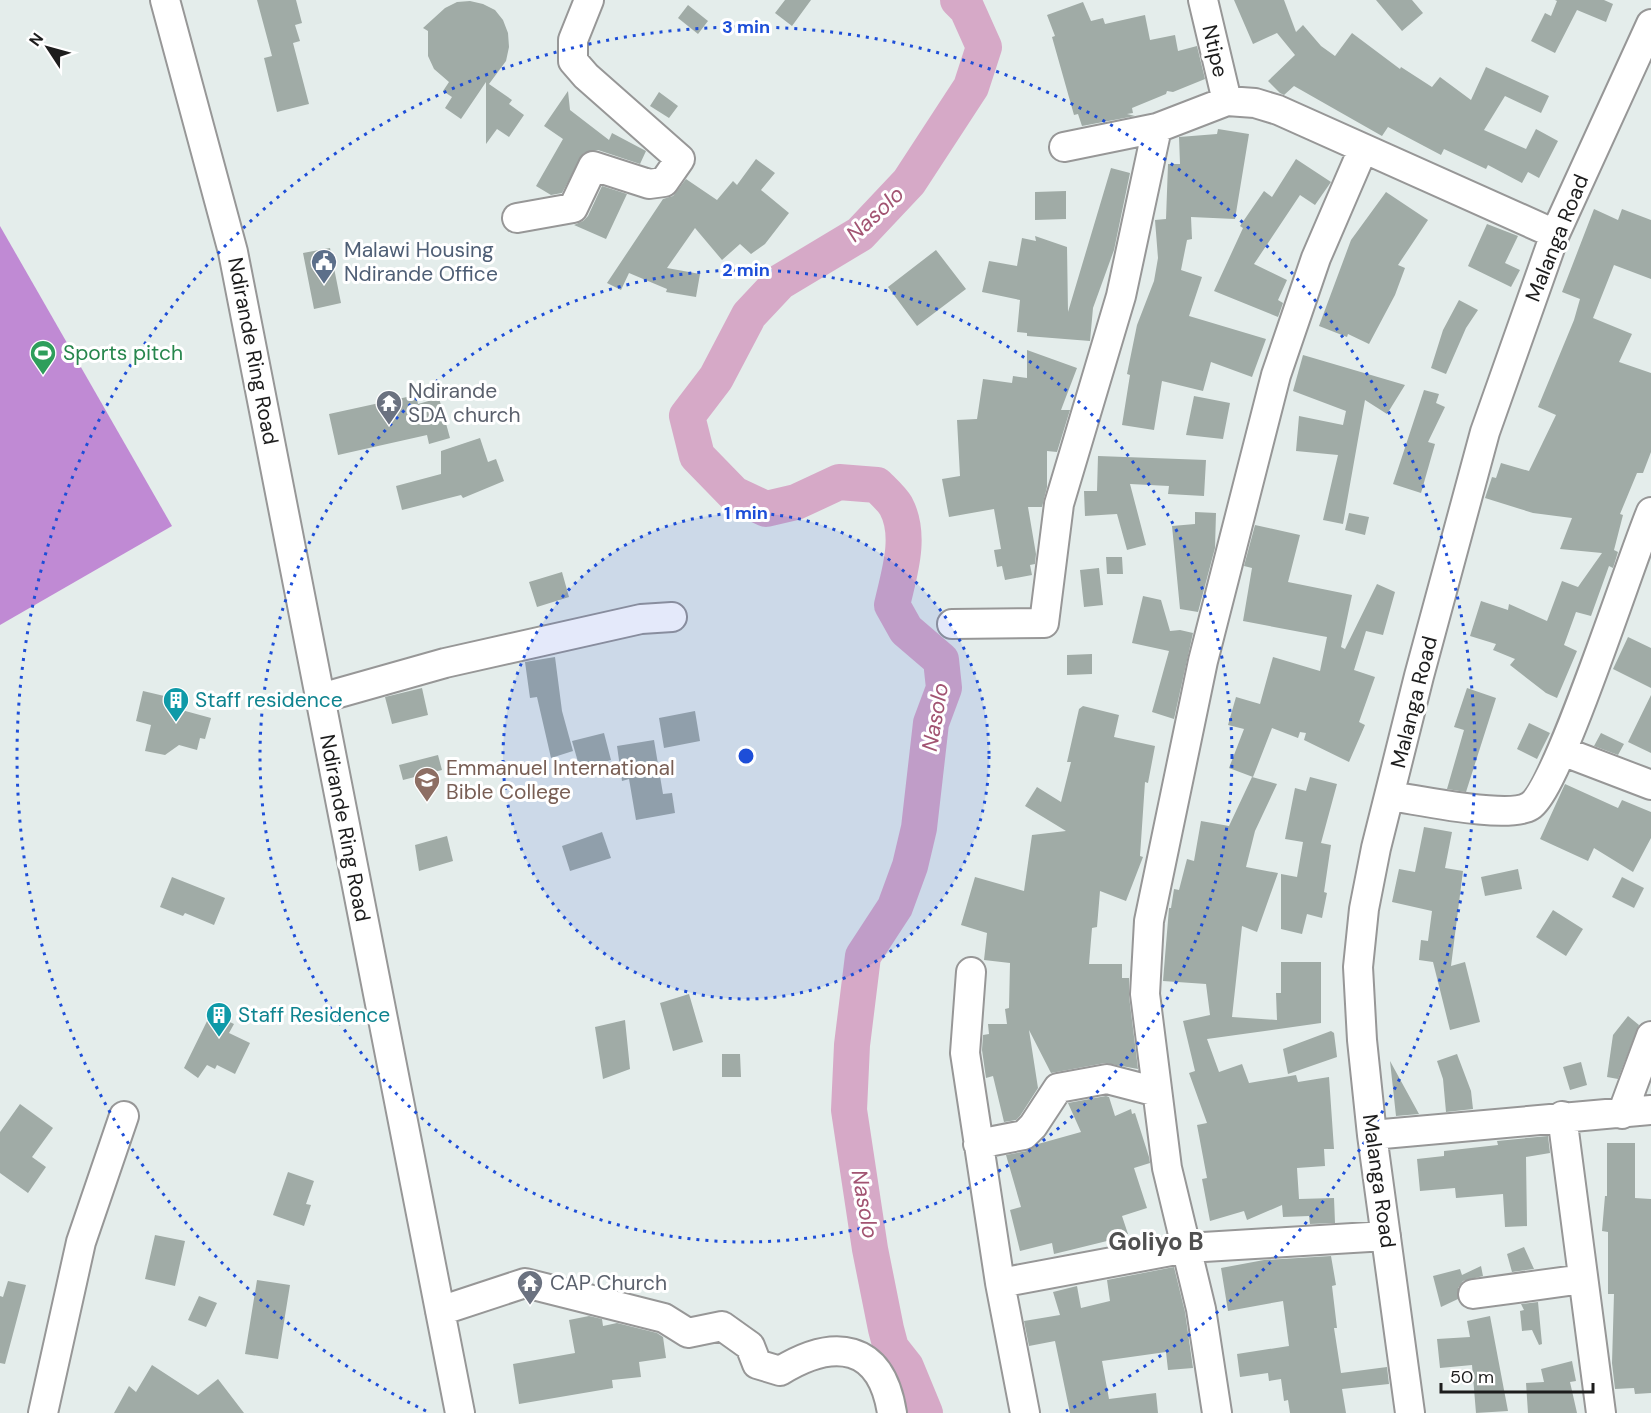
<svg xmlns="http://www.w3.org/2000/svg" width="1651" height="1413" viewBox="0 0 1651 1413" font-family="'DM Sans',sans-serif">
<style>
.pitch{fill:#c08ad4}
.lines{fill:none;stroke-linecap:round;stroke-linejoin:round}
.river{stroke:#d6a9c7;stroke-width:36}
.building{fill:#a0aba6}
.minor-casing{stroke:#979797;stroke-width:32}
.minor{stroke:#fff;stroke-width:28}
.ring{fill:none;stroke:#1d4ed8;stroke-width:3;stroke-dasharray:3 6}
.labels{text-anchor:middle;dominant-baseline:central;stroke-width:6;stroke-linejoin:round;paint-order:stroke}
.street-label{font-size:21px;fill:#1d1d1d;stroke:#fff}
.service-label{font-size:21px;fill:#4e5e75;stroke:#fff;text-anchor:start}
.leisure-label{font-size:21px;fill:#27864d;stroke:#fff;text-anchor:start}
.worship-label{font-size:21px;fill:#5b616d;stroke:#fff;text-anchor:start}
.culture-label{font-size:21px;fill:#0d838f;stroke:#fff;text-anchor:start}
.education-label{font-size:21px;fill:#785e54;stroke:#fff;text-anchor:start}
.water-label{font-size:22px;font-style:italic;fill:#a25472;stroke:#fff}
.quarter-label{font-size:24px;font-weight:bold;fill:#505050;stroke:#fff}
.centre{fill:#1d4ed8;stroke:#fff;stroke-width:3}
.ring-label{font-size:18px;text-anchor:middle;font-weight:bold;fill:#1d4ed8;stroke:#fff;stroke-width:6;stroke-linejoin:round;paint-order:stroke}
</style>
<rect width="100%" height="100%" fill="#e4edeb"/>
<path class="pitch" d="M0 226 172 526 0 625Z"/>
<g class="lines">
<path class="river" d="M925 1413 906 1367 891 1348 886 1329 870 1249 849 1110 852 1045 863 956 895 907 910 866 919 828 931 723 944 688 941 660 906 630 892 605C899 574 912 536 896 506 892 499 883 491 877 485L839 482 796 502 766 509 734 494 697 456 687 416 716 378 749 315 780 282 860 234 909 182 971 87 984 47 967 9 958 0"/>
</g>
<path class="building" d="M257 0H296L302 23 295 25 300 41 293 43 309 104 277 112 264 58 272 56Z
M785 0H811L792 26 775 13Z
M1234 0H1284L1296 32 1303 25 1321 46 1335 56 1352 33 1400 69 1401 67 1432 87 1440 77 1471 100 1486 67 1549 96 1541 113 1505 96 1484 130 1526 149 1536 129 1558 141 1539 178 1528 172 1522 183 1488 165 1486 169 1444 149 1441 155 1388 127 1382 136 1294 86 1284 95 1280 93 1268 81 1295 55 1277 33 1253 44Z
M1376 0H1412L1423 13 1402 31Z
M1555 0H1604L1613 4 1606 22 1577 10 1555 53 1531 41 1545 13 1551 16 1557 1Z
M470 1 483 4 495 10 503 20 508 33 509 47 506 61 489 84 512 100 509 104 524 115 509 137 497 129 486 144V82L461 119 445 108 452 97 443 91 449 82 434 69 428 56V31L423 28 445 8 457 2Z
M1083 2 1091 21 1103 18 1105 24 1145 15 1150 40 1175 35 1178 51 1197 46 1205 79 1173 92 1167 91 1166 94 1132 108 1133 113 1127 114 1135 116 1082 126 1078 114 1074 115 1052 37 1055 36 1047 15Z
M688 5 708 21 698 34 678 18Z
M568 91 570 110 609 140 612 133 646 151 640 164 598 150 584 153 562 193 551 195 536 186 563 139 544 126Z
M659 92 678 106 669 118 650 106Z
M1218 129 1249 134 1235 219 1191 217 1192 239 1187 240 1181 270 1202 277 1189 316 1266 339 1252 377 1211 362 1203 391 1162 381 1154 430 1122 425 1130 375 1127 374 1137 325 1154 281 1158 258 1155 220 1166 219 1168 164H1180L1179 137 1217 134Z
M756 159 775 173 761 190 789 213 765 244 751 254 740 244 722 260 695 228 667 268 700 274 696 297 666 292 667 289 629 273 621 290 607 283 663 199 673 196 686 179 717 200 733 181 737 185Z
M1296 159 1331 182 1315 205 1300 195 1254 264 1287 280 1278 300 1283 303 1278 317 1214 291 1243 228 1240 226 1264 191 1272 197Z
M1111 168 1130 173 1114 250 1093 308 1090 341 1027 336V333L1017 332 1020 300 982 292 989 261 1017 266 1022 238 1036 241 1035 236 1067 247 1068 312Z
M602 186 627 194 606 239 574 225 583 221 588 216Z
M1066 191V219L1035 220V192Z
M1386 192 1428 220 1398 265 1405 268 1395 295 1369 344 1348 334 1347 337 1319 326 1351 240Z
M1594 209 1618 220 1622 209 1651 220V279L1614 265 1593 318 1632 334 1619 362 1651 373V452L1643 473H1637L1620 514 1623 515 1614 550 1618 552 1613 568 1609 566 1591 616 1576 612 1564 645 1577 651 1557 698 1546 693 1510 665 1515 659 1493 650 1496 644 1470 636 1481 601 1508 610 1509 604 1547 621 1562 581 1578 587 1602 553 1560 549 1572 518 1533 513 1485 498 1492 477 1496 478 1501 463 1529 471 1556 415 1538 407 1574 320 1580 299 1562 292Z
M1487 224 1518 236 1505 263 1520 270 1511 287 1468 266Z
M330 248 341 303 314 309 303 253Z
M936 250 966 289 917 326 888 287Z
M1459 300 1478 310 1466 328 1446 374 1431 368 1443 330Z
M1027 350 1077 368 1061 410H1070L1057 452 1047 451V487L1042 507H1028L1036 554 1035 564 1030 565 1032 575 1005 580 1002 566 997 567 994 550 1001 549 994 509 949 517 942 479 960 476 957 420 977 419 983 379 1012 383 1013 376 1027 378Z
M1303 355 1405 385 1387 414 1365 400 1343 524 1323 520 1338 455 1296 451 1299 416 1343 425 1346 411 1293 391Z
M1424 390 1439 394 1436 403 1445 407 1428 442 1435 444 1421 493 1393 484Z
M416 395 418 404 439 398 450 438 429 444 427 435 338 455 329 414Z
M1194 396 1230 403 1223 439 1186 435Z
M480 438 488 462 496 459 504 481 463 498 461 495 402 510 396 486 441 474V451Z
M1098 456 1206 460 1204 496 1168 494 1169 486 1130 484 1146 545 1127 550 1117 514 1085 516 1084 491H1097Z
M1195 512 1216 513 1215 548 1198 612 1180 609 1172 526 1195 524Z
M1349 513 1369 517 1365 535 1345 530Z
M1255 525 1300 535 1288 582 1352 595 1341 647 1345 649 1377 584 1395 592 1383 635 1366 631 1354 670 1375 677 1359 722 1365 725 1349 762 1304 740 1306 733 1300 732 1298 738 1272 728 1253 777 1229 768 1244 729 1228 725 1236 697 1260 704 1273 657 1320 671 1327 637 1243 621 1252 568 1244 566Z
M1106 557H1122L1123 574H1107Z
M1099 568 1103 605 1084 607 1080 570Z
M562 572 569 597 537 607 529 582Z
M1143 596 1161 600 1170 631 1180 630 1193 633 1174 719 1152 712 1169 651 1132 643Z
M1628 637 1651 648V688L1613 669Z
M1092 654V674L1067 675V655Z
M555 657 562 711 573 751 551 758 537 697 530 698 525 662Z
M422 688 428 715 392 724 385 697Z
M1467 688 1496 698 1466 792 1447 789 1464 730 1454 727Z
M143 691 177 699 178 709 211 718 205 739 200 738 197 750 179 745 165 755 145 751 151 725 136 721Z
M1651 695V753L1628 742Z
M1083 706 1119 715 1114 737 1155 746 1148 783 1145 782 1140 856 1143 857 1126 901 1100 891 1097 927 1092 928 1089 964H1122V978H1129V996L1138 1069 1105 1063 1051 1073 1029 1030 1038 1088 1020 1116 1016 1120 1004 1122 993 1076 986 1078 982 1050 983 1035 989 1034 988 1024H1007L1005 1009 1009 1008 1010 963 984 960 987 933 961 925 975 877 1024 891 1032 835 1066 831 1025 806 1037 787 1061 802 1071 762H1067L1079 709Z
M695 711 700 741 664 748 659 718Z
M1529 723 1550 733 1537 759 1517 749Z
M604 733 611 760 580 769 572 741Z
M1601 733 1624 744 1618 755 1594 746Z
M654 740 663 794 672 793 675 813 636 820 629 779 622 781 617 746Z
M438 755 442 770 403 780 399 765Z
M1252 777 1277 784 1255 831 1246 867 1278 873 1257 932 1242 926 1232 1017 1277 1020 1276 993H1281V962H1321V1023L1207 1039 1219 1072 1242 1064 1249 1083 1296 1075 1298 1082 1329 1077 1334 1149H1324L1325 1166 1297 1168 1299 1199 1334 1198 1335 1223 1310 1224 1309 1216 1283 1217 1282 1205 1247 1220 1244 1211 1210 1221 1202 1179 1207 1178 1197 1125 1207 1123 1189 1073 1195 1071 1183 1021 1210 1015 1206 984 1163 981 1169 908H1171L1174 889 1179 890 1187 859 1194 861 1201 821 1229 826Z
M1310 777 1337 784 1321 843 1331 845 1324 892 1327 893 1322 918 1307 914 1302 934 1281 929V874L1297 877 1303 842 1285 839 1295 788 1306 791Z
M1565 784 1618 808 1622 800 1651 812V838L1633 872 1594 848 1588 861 1540 839Z
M1424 827 1452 832 1445 868 1463 871 1451 966 1465 962 1480 1022 1450 1030 1433 962 1419 960 1421 940 1428 941 1432 911 1392 902 1399 869 1415 872Z
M602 832 611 858 570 871 562 846Z
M447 836 453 861 419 871 415 845Z
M1518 869 1522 889 1485 896 1481 877Z
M172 877 225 898 214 925 185 913 183 916 160 907Z
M1622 877 1644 888 1634 908 1612 897Z
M1553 910 1583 929 1566 956 1536 937Z
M689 994 703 1042 673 1051 660 1003Z
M211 1013 234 1024 229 1033 250 1043 235 1074 217 1065 215 1069 207 1065 198 1078 184 1068Z
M1628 1016 1639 1025 1618 1079 1607 1077 1613 1035Z
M625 1020 630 1069 603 1079 595 1027Z
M1331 1031 1334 1033 1337 1057 1288 1074 1283 1049Z
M722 1054H740L741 1077H722Z
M1457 1054 1471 1091 1473 1109 1446 1112 1443 1079 1437 1061Z
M1390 1061 1419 1114 1396 1116Z
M1581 1062 1587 1085 1570 1090 1563 1067Z
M1106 1096 1109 1097 1115 1116 1131 1109 1132 1114 1135 1113 1149 1157 1150 1163 1134 1168 1147 1208 1122 1216 1128 1234 1107 1241 1054 1254 1052 1243 1020 1251 1010 1210 1021 1207 1006 1155 1027 1151 1038 1144 1081 1132 1068 1103Z
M20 1104 53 1128 32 1157 46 1167 28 1193 0 1173V1132Z
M1548 1136 1550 1153 1526 1157 1527 1226 1505 1227 1503 1194 1456 1198 1455 1188 1420 1191 1417 1159 1444 1156V1151L1498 1145 1497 1141Z
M1607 1143H1635V1198L1651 1199V1393L1635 1394 1634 1388 1615 1389 1612 1363 1614 1294H1608V1232L1602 1231 1605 1196H1607Z
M288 1172 314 1181 306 1204 311 1205 304 1226 273 1215Z
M155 1235 185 1241 175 1286 145 1279Z
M1524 1247 1534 1269 1512 1272 1507 1254Z
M1331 1256 1336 1285 1332 1286 1337 1328H1334L1341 1373 1387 1367 1389 1384 1342 1389 1346 1413H1290L1288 1400 1284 1401 1281 1379 1269 1381 1268 1373 1240 1377 1237 1354 1289 1346 1283 1301 1228 1311 1221 1268 1264 1260Z
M1481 1266 1483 1276 1463 1281 1458 1288V1299L1441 1307 1433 1276 1460 1269 1462 1275Z
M1174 1267 1185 1312 1193 1368 1168 1370 1166 1352 1102 1361 1109 1399 1156 1393 1158 1413H1070L1055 1341 1029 1346 1024 1321 1060 1315 1053 1292 1077 1286 1081 1308 1110 1301 1107 1280Z
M257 1280 290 1285 278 1359 245 1354Z
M8 1281 26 1285 5 1364 0 1363V1296L3 1297Z
M199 1296 217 1303 206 1327 188 1320Z
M1538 1302 1542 1344 1539 1345 1532 1330 1522 1331 1520 1311 1524 1310 1521 1304Z
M589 1316 602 1319 603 1326 617 1323 657 1333 663 1337 666 1358 639 1362 641 1377 612 1380 613 1388 519 1404 513 1364 575 1353 569 1320Z
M1490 1316 1508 1411 1476 1413 1472 1365 1440 1368 1437 1339 1470 1337 1467 1321Z
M1572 1361 1576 1381 1570 1382 1577 1413H1528L1526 1383 1544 1382 1541 1369Z
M152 1365 198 1395 218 1379 244 1413H114L129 1386 136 1392Z"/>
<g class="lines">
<g class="minor-casing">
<path id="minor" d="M165 0 233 252 460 1413
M1203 0 1227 101
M1064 147 1157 128 1227 101 1255 103 1278 110 1555 234
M517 218 573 208 593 166 649 184 664 182 680 159 586 76 573 61V40L589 0
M952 624 1044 623 1059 504 1121 296 1157 128
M321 698 445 663 641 619 672 617
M1562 751 1651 785
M1390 796C1419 800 1508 820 1530 806 1558 789 1631 559 1651 512
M971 972 965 1053 1000 1283 1025 1413
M1622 1114 1651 1036
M1562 1116 1601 1413
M1372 1135 1651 1110
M978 1144 1024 1135 1033 1126 1058 1088 1107 1079 1157 1092
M1000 1283 1187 1248 1386 1236
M1473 1294 1583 1279
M440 1311 525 1283 664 1318 688 1333 722 1326 750 1346 757 1364 780 1371C834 1338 881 1343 892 1413
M43 1413 81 1242 124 1116
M1217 1413 1201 1309 1167 1168 1145 994 1149 921 1203 661 1276 375 1316 258 1363 149
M1410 1413 1372 1135 1362 1040 1358 967 1364 909 1376 848 1419 676 1485 432 1555 234 1651 24"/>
</g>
<use href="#minor" class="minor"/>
</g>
<circle cx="746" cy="756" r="243" fill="#1d4ed8" fill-opacity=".12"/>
<g class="ring">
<circle cx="746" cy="756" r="243"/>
<circle cx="746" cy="756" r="486"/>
<path d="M426 1411A729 729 0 1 1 1066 1411"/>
</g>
<defs>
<g id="civic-pin" transform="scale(1.35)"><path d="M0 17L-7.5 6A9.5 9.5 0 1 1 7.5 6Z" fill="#5c6f8a" stroke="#fff"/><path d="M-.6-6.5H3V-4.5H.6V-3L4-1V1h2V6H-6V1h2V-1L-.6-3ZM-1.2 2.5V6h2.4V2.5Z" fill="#fff"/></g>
<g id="stadium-pin" transform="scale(1.35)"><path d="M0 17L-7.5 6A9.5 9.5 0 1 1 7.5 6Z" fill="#2e9e5b" stroke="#fff"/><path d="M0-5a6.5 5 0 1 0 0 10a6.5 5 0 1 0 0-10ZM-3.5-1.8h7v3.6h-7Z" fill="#fff"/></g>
<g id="temple-pin" transform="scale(1.35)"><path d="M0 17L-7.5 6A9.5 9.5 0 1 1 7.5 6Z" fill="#6b7280" stroke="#fff"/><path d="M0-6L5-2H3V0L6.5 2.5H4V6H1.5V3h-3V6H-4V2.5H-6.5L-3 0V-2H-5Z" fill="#fff"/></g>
<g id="building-pin" transform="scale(1.35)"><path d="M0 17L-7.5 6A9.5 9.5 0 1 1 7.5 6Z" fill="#0f9aa8" stroke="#fff"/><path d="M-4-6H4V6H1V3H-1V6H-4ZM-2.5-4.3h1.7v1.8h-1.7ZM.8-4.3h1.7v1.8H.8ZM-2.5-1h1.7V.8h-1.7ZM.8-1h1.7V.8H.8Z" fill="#fff"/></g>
<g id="school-pin" transform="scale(1.35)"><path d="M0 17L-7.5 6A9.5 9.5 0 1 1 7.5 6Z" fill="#8d6e63" stroke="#fff"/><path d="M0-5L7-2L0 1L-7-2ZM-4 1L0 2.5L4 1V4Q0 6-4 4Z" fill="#fff"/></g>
</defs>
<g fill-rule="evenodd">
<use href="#civic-pin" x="324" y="262"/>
<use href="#stadium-pin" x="43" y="353"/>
<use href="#temple-pin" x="389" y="403"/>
<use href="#building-pin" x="176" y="700"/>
<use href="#school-pin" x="427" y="780"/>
<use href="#building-pin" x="219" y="1015"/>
<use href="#temple-pin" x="530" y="1283"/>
</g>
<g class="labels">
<g class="street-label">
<text transform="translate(1215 51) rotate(77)">Ntipe</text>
<text transform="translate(1557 238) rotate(-68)">Malanga Road</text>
<text transform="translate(253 351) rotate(79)">Ndirande Ring Road</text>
<text transform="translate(1414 702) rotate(-76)">Malanga Road</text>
<text transform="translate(345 828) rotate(79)">Ndirande Ring Road</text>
<text transform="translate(1379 1181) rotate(82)">Malanga Road</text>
</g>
<g class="service-label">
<text x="344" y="250">Malawi Housing<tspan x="344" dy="24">Ndirande Office</tspan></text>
</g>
<g class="leisure-label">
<text x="63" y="353">Sports pitch</text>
</g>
<g class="worship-label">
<text x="408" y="391">Ndirande<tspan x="408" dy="24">SDA church</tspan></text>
<text x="550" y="1283">CAP Church</text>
</g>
<g class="culture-label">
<text x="195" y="700">Staff residence</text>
<text x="238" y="1015">Staff Residence</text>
</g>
<g class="education-label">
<text x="446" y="768">Emmanuel International<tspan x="446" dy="24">Bible College</tspan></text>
</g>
<g class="water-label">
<text transform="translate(875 214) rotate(-43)">Nasolo</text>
<text transform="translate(935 717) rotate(-80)">Nasolo</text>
<text transform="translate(865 1204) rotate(80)">Nasolo</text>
</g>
<g class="quarter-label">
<text x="1156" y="1241">Goliyo B</text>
</g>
</g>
<circle cx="746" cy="756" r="9" class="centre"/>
<g class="ring-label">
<text x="746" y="33">3 min</text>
<text x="746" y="276">2 min</text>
<text x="746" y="519">1 min</text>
</g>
<g transform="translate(48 48) rotate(306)" stroke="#ffffff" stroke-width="4.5" paint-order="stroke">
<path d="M0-4.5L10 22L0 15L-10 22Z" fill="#1d1d1d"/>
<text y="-9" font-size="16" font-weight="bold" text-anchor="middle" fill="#1d1d1d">N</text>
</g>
<path d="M1441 1383v9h152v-9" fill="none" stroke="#1d1d1d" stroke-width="3"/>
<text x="1450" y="1383" font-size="18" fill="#1d1d1d" stroke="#ffffff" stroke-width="4.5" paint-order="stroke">50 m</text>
</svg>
